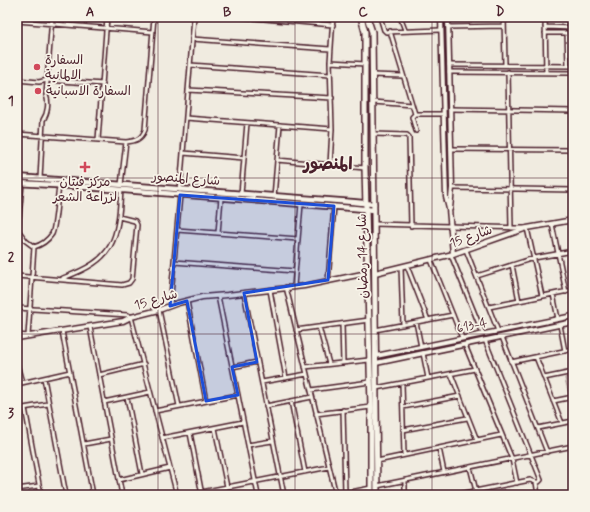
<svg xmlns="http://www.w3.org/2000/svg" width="590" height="512" viewBox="0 0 590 512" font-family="Mynerve,'Playpen Sans Arabic',sans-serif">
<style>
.grass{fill:url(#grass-dots);stroke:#917678}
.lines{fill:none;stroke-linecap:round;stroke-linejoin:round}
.minor-casing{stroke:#4a1f2b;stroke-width:6}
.tertiary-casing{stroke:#4a1f2b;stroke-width:7}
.secondary-casing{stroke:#4a1f2b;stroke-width:8}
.primary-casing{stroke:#4a1f2b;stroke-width:8}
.minor{stroke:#f7f3e8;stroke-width:3}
.tertiary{stroke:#f7f3e8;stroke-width:4}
.secondary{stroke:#f7f3e8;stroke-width:4.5}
.primary{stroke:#f7f3e8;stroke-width:5}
.marked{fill:#1d4ed8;fill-opacity:0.2;stroke:#1d4ed8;stroke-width:3;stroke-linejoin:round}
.grid{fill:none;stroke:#4a1f2b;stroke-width:1;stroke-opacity:0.55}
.poi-dot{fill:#d1495b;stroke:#f7f3e8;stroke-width:1.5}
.labels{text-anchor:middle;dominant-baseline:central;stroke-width:3.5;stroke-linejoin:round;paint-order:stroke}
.poi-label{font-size:13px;fill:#4a1f2b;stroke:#f7f3e8;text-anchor:start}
.street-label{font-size:13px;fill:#4a1f2b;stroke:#f7f3e8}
.district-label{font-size:17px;font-weight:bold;fill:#4a1f2b;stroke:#f7f3e8}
.neatline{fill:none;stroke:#4a1f2b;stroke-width:1.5}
.grid-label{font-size:13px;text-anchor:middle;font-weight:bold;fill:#4a1f2b}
</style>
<defs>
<pattern id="grass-dots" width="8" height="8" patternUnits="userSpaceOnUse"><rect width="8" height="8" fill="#d8cdc6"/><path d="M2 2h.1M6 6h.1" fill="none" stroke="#bbb0aa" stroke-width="1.8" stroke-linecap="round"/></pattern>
</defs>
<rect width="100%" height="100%" fill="#f0ebe0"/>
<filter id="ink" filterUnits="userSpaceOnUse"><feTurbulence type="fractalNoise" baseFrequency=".025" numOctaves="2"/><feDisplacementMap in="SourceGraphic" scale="8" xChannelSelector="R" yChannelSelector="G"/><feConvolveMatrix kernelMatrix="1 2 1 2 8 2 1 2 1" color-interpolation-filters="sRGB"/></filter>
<g filter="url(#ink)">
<path class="grass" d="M550 323 552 324 466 343 465 340Z
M461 341V343L384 359 382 358 383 357Z
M573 376V394L569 395 565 378Z
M504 487 506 495H478L477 492Z"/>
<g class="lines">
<g class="minor-casing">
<path id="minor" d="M242 17 333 25
M380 17 384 30 386 32 441 30
M400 17 405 30
M504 17 505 65
M545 17 546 73
M17 21 153 32
M448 27 504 26
M545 27 573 28
M390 31 415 114
M545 33H573
M567 33 568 66
M192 39 330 49
M330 62 366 64
M190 65 330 75
M449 65 573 66
M449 72 573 73
M508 72 511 228
M372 75 403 76
M17 80 39 82 47 80 103 84
M188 90 332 98
M373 102 412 105
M450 109 573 111
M186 118 332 129
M416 131 412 117 415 114H443
M17 134 126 142C135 141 141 140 145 130L154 17
M374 134 407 135 409 137 411 226
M98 140 107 17
M451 149 573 150
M183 153 244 158
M277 160 365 168
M330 165 332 129 330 62 333 17
M40 179 43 120C48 113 49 102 46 95L52 17
M22 184 18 230 26 241 34 247C41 245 48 240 52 234 56 225 57 197 59 187
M121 185 126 142
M452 188 573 190
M180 190 194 17
M241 194 247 123
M274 197 280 125
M374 224 527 228 542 296
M552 224 566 292
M177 230 298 239
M218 233 221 198
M466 250 498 331
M451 255 483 334
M431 260 462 338
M174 262 295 271
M512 265 519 301
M407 266 428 320
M401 267 403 325
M17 276 122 285 129 283 132 279 137 225 135 221 119 217
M477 276 534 258 573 251
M63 278C114 260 118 241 121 190
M328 281 334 206
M294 286 301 204
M286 287 336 495
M270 290 286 378
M244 293 284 495
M553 294 558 319
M218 296 258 495
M187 301 206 401
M170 306 180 195
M489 307 573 290
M17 308 128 315 131 317 177 495
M159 310 179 406
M416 322 421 347
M342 324 343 363
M560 325 565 351
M90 327 122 495
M319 327 329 364
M296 330 369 320
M375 330 453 315
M62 331 93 495
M17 335 28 336 34 247
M502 337 547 452
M485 340 541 480 539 482H536
M465 345 512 459 517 483
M423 353 428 378
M536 357 562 423
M511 362 573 349
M17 364 22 383
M232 367 257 362
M305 367 369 360
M451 374 477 440
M99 375 144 364
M44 378 66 495
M544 378 573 372
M262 382 307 374
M402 383 404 455
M17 384 70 372
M376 388 475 369
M311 390 370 382
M127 397 142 474
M291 401 305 472
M553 401 573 397
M104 402 150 392
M266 406 312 397
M403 407 460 396
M25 408 41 495
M17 409 48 404
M343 410 345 493
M155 411 238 395
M316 414 371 407
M215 428 227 487
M538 428 573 421
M403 430 467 418
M190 433 202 495
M162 438 243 422
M84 444 111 439
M248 445 272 441
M439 448 444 472
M377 461 501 435
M470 467 476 491
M119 480 170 468
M405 480V495
M377 486 573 446
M17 489 39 486
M202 492 329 467
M336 495 371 488
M455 495 530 480 536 482 538 495"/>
</g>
<g class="tertiary-casing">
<path id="tertiary" d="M441 17 446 197 449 209 453 254
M448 17 452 188 450 209
M375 273 453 254 527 228 573 220
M17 338 123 321 131 317 159 310 178 303 202 297 227 295 304 286 367 273
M376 356 573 316
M376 363 573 322"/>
</g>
<g class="secondary-casing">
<path id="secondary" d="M17 177 353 202
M17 183 72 186 352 208
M353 202 374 204
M353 208 374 210"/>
</g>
<g class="primary-casing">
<path id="primary" d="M361 17 365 32V168L371 407V495
M367 17 372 32 377 495"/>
</g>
<use href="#minor" class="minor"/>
<use href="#tertiary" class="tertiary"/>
<use href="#secondary" class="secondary"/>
<use href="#primary" class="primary"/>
</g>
</g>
<path class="marked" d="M180 195 334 206 328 280 244 293 257 362 232 367 238 395 206 401 187 301 170 306Z"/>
<path class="grid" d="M158 17V495M295 17V495M432 17V495M17 178H573M17 334H573"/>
<g class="poi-dot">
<circle cx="37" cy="67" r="4"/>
<circle cx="38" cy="91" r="4"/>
<path d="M83 161h4v4h4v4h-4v4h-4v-4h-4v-4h4z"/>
</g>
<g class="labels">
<g class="poi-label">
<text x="45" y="60">السفارة<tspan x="45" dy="15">الالمانية</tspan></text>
<text x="46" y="91">السفارة الاسبانية</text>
<text x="85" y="182" text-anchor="middle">مركز فيتان<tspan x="85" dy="15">لزراعة الشعر</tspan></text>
</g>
<g class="street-label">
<text transform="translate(186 179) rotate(4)">شارع المنصور</text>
<text transform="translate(471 237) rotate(-19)">شارع 15</text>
<text transform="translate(363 256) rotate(-91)">شارع 14 رمضان</text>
<text transform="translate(156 300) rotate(-16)">شارع 15</text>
<text transform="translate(472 326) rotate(-12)">613-4</text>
</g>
<g class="district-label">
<text x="328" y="164">المنصور</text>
</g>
</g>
<rect width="590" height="512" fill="none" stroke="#f7f3e8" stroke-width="44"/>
<rect x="22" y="22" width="546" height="468" class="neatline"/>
<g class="grid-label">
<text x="90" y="16">A</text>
<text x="227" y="16">B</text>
<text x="363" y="16">C</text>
<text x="500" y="16">D</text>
<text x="11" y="105">1</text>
<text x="11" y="261">2</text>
<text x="11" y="417">3</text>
</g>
</svg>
